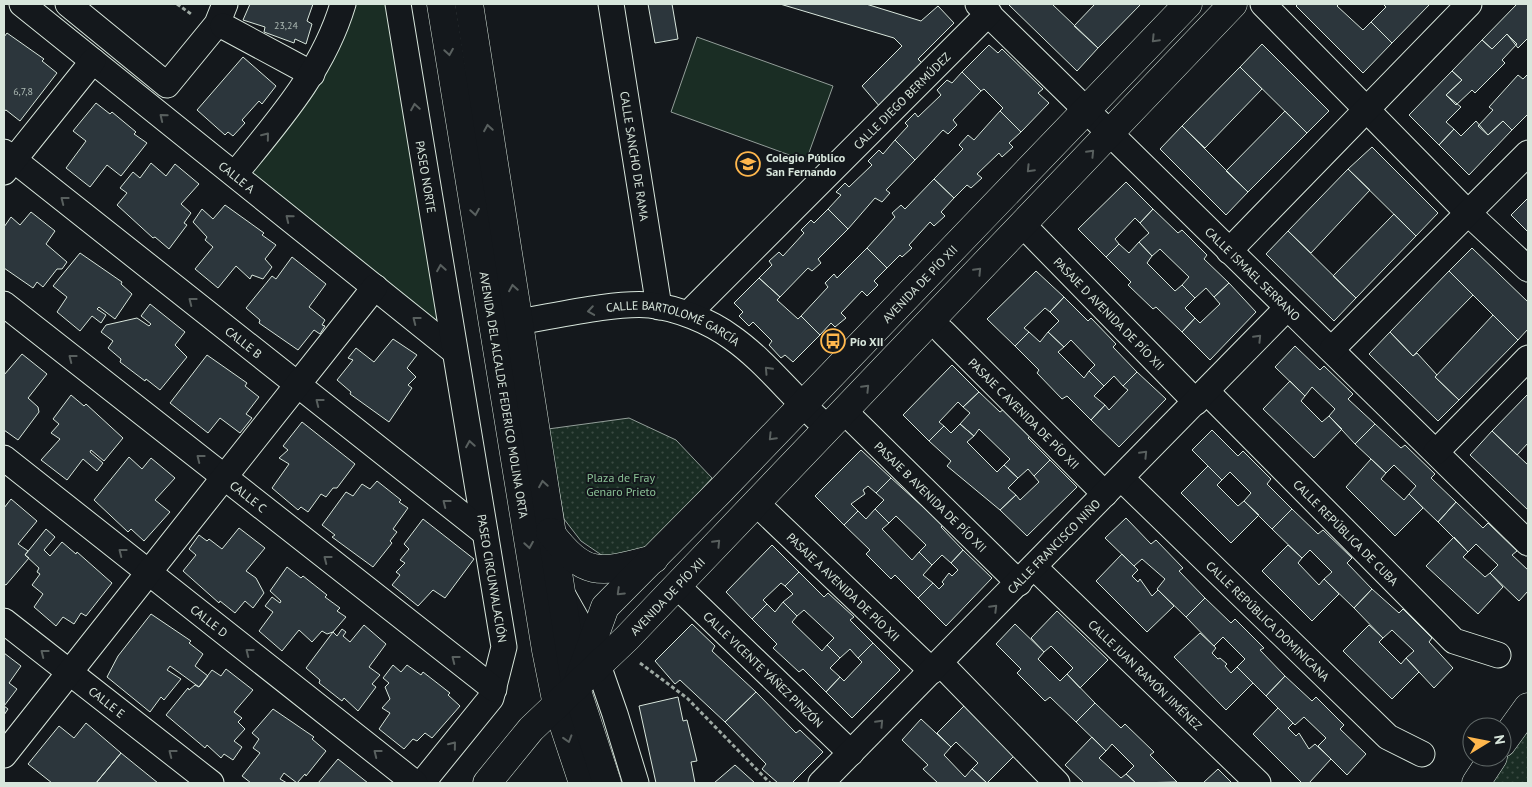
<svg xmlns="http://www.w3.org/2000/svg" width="1532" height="787" viewBox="0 0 1532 787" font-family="'PT Sans',sans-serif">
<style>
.park{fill:url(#park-dots);stroke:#939e99}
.garden{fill:#1a2d24;stroke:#939e99}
.building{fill:#2c363c;stroke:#d8e6dc}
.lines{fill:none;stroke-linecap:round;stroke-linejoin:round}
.street-casing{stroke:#d8e6dc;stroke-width:27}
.secondary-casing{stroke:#d8e6dc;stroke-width:29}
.path{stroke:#9da8a2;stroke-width:3;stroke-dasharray:4 2.5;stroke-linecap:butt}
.street{stroke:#14181c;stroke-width:25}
.secondary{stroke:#14181c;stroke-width:28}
.oneway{stroke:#59605f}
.labels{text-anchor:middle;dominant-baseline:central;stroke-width:4;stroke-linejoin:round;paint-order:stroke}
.number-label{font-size:10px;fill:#adbab4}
.street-label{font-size:12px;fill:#d8e6dc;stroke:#14181c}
.poi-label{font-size:12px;font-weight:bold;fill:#d8e6dc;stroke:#14181c;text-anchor:start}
.park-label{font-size:12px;fill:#8ac095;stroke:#14181c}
</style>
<defs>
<pattern id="park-dots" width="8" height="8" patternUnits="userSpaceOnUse" patternTransform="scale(1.25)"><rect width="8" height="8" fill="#1a2d24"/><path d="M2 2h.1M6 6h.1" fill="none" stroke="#3b4b43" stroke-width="1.8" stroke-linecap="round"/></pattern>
</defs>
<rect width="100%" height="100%" fill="#14181c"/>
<path class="park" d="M629 418 676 440 712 478 651 545 632 555 603 556 581 541 564 519 548 429Z
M1528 707V783H1476Z"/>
<path class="garden" d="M354 4H391L443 331 247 173Z
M697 37 833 86 806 161 671 112Z"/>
<path class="building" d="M250 4H313L307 21 312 24 306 44 295 39 294 43 264 32 265 27 243 20Z
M648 4H672L678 39 655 43Z
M780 4H866L921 21 938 6 954 23 918 59 924 65 881 108 862 86 902 46 894 38Z
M1010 4H1052L1098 48 1077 71 1009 5Z
M1095 4H1141L1098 48 1074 26Z
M1298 4H1339L1337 6 1363 30 1371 22 1392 43 1363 73 1296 6Z
M1383 4H1430L1392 43 1371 22 1386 7Z
M1517 4H1528V38L1518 48 1507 34 1492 49 1482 40Z
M7 33 44 59 42 61 57 73 20 121 6 110 4 111V37Z
M1507 34 1517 44 1502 60 1505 63 1475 93 1472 90 1456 105 1446 95 1462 80 1452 71 1482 40 1492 49Z
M1262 44 1329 111 1307 133 1240 67Z
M989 45 998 53 1002 49 1043 89 1038 93 1049 103 1021 132 1000 111 1003 108 984 89 981 91 962 72Z
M243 57 276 86 262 104 259 101 242 120 245 123 233 136 228 132 225 135 197 110Z
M1240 67 1262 89 1205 148 1182 126Z
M1452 71 1462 80 1446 95 1461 107 1446 122 1454 129 1439 145 1409 115Z
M962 72 981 91 953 120 957 125 948 134 943 130 915 160 895 140 908 126 905 123 915 113 918 117 941 95 937 90 947 80 952 83Z
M1528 74V114L1512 130 1503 121 1488 135 1478 126 1493 110 1489 107 1518 75 1523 79Z
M96 103 110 114 112 112 136 132 134 134 147 143 121 176 107 165 90 187 66 168 86 141 73 131Z
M1000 111 1021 132 1009 143 1013 147 1002 157 999 153 977 174 982 178 971 188 967 185 954 198 934 179 963 149 959 145 968 135 974 140Z
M1285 111 1307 133 1248 192 1226 171Z
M1476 121 1488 135 1503 121 1512 130 1469 175 1439 145 1454 129 1461 136Z
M1182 126 1248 192 1226 215 1160 149Z
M895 140 915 160 886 190 890 193 882 202 875 198 848 229 828 209 841 195 836 192 845 183 849 187 872 165 868 161 879 150 883 154Z
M1372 147 1438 213 1416 236 1348 169Z
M151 163 166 176 175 164 199 184 181 204 191 213 184 223 187 225 169 249 155 237 153 238 117 205 127 193 120 188 133 172 140 178Z
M1348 169 1370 190 1311 253 1288 231Z
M934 179 954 198 941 212 945 216 934 226 930 222 909 245 912 248 902 257 900 255 887 268 867 248 895 217 892 213 901 205 905 209Z
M1126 182 1153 209 1140 223 1135 218 1115 239 1119 244 1106 257 1078 229Z
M1528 198V232L1511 215Z
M225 205 264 233 262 235 276 245 265 259 272 267 263 279 252 275 250 279 236 266 218 288 195 269 213 247 205 240 207 237 193 222 202 209 213 219Z
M828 209 848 229 818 259 821 263 812 271 808 268 780 297 759 278 772 265 769 261 779 252 783 256 804 233 801 230 811 220 814 223Z
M1153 209 1178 233 1182 230 1207 255 1204 259 1229 283 1214 297 1206 288 1195 298 1182 285 1189 277 1160 249 1152 256 1139 242 1149 233 1140 223Z
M31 212 55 231 46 244 67 262 62 269H57L43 287 37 282 33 288 4 268V227L11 217 20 225Z
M1394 214 1416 236 1356 298 1333 276Z
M1288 231 1356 298 1334 321 1266 254Z
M1139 242 1152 256 1147 263 1175 291 1182 285 1195 298 1185 308 1195 318 1182 332 1156 307 1153 309 1128 285 1131 282 1106 257 1119 244 1129 253Z
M867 248 887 268 874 281 878 285 867 296 862 291 841 313 846 318 835 327 831 323 820 335 801 316 828 287 825 283 834 274 837 278Z
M1472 248 1528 302V329L1518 340 1449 271Z
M80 253 122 282 121 284 132 294 115 319 99 307 97 309 106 315 101 323 92 316 80 331 57 312 67 297 53 286Z
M292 257 326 284 309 307 325 320 322 325 325 326 320 334 314 330 298 350 259 323 260 320 246 308 272 276 276 279Z
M1036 271 1064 297 1050 312 1045 308 1024 328 1029 332 1015 346 987 319Z
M1449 271 1473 295 1413 356 1390 332Z
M759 278 780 297 777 300 798 319 801 316 820 335 793 362 785 355 781 358 769 345 772 341 753 322 749 326 739 316 743 312 734 303Z
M1229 283 1256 312 1210 360 1182 332 1195 318 1200 323 1220 304 1214 297Z
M1064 297 1088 321 1091 318 1116 344 1113 347 1137 372 1123 386 1114 376 1104 386 1089 371 1095 365 1071 340 1064 347 1048 332 1059 321 1050 312Z
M150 304 185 332 175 345 187 357 160 390 146 379 145 381 120 362 121 359 108 348 113 341 101 332 106 325 137 318 149 326 151 324 141 316Z
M1493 315 1518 340 1459 400 1435 377Z
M1029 332 1040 342 1048 332 1064 347 1058 352 1084 378 1089 371 1104 386 1094 396 1105 405 1091 420 1067 396 1062 399 1037 373 1039 370 1015 346Z
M1390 332 1413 356 1417 353 1437 375 1435 377 1459 400 1438 421 1369 354Z
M393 339 417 355 407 368 416 377 408 385 412 388 389 422 350 394 351 392 337 380 353 360 348 358 356 348 374 362Z
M1295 346 1320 370 1324 366 1353 394 1348 399 1375 424 1355 444 1329 416 1335 409 1312 387 1305 396 1275 367Z
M22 354 47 374 28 398 38 407 39 412 18 440 4 430V375Z
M207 355 247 383 245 386 259 397 246 414 252 418 240 433 220 418 208 433 170 403Z
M952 365 979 392 963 407 958 402 939 422 944 426 929 441 903 415Z
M1137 372 1166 399 1119 447 1091 420 1105 405 1109 410 1128 390 1123 386Z
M1290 381 1305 396 1301 401 1322 422 1329 416 1342 429 1314 458 1263 409Z
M979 392 1000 412 1004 409 1031 435 1028 438 1050 460 1034 476 1028 469 1018 478 1004 465 1010 459 979 429 974 436 960 424 970 413 963 407Z
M1528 394V443L1517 455 1492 431Z
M71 395 84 406 86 404 123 438 104 461 91 450 90 452 103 463 97 471 83 459 67 480 41 460 60 439 51 433 59 424 53 419Z
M302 422 355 464 337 488H333L326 497 321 494 308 512 301 507 298 510 272 488 289 464 279 458 288 450 283 446Z
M960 424 974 436 967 442 997 472 1004 465 1018 478 1008 488 1016 495 1000 510 947 466 951 461 929 441 944 426 951 433Z
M1375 424 1401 448 1405 445 1435 474 1431 478 1456 502 1438 522 1409 494 1416 486 1394 465 1386 473 1355 444Z
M1212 430 1238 456 1243 451 1271 479 1267 484 1292 509 1272 529 1244 501 1251 493 1230 472 1222 480 1192 450Z
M1492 431 1528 465V510L1470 455Z
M861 450 891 478 876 493 868 486 863 490 865 494 851 504 858 511 844 525 815 496Z
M129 457 142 469 151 458 175 478 155 500 170 512 144 541 131 529 128 532 94 500Z
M1371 459 1386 473 1381 479 1404 500 1409 494 1423 508 1395 536 1346 487Z
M1050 460 1077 487 1027 536 1000 510 1016 495 1020 500 1039 482 1034 476Z
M1208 466 1222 480 1217 485 1238 506 1244 501 1259 515 1231 543 1181 493Z
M891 478 943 525 941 527 963 550 951 563 942 555 932 565 919 552 926 545 896 516 889 523 875 509 884 500 876 493Z
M377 481 401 500 399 502 408 508 393 529 397 532 390 541 392 543 373 567 332 537 335 535 322 525 346 492 353 496 362 484 370 489Z
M11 499 37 521 18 544 28 551 25 555 29 558 6 585 4 584V508Z
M1456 502 1483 528 1488 523 1517 551 1512 555 1528 570V591L1519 601 1490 573 1498 565 1476 544 1468 552 1438 522Z
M875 509 889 523 882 529 912 560 919 552 932 565 923 575 933 583 918 598 895 575 891 579 866 554 870 550 844 525 858 511 866 519Z
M1292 509 1318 534 1323 530 1352 558 1347 563 1372 589 1354 608 1324 579 1332 572 1310 550 1302 558 1272 529Z
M1126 518 1151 544 1156 540 1183 568 1179 571 1205 598 1186 617 1157 589 1165 579 1142 559 1134 566 1105 538Z
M423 519 474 559 445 598 433 590 418 606 392 585 400 575 396 572 405 563 400 560 409 549 404 544Z
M239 528 265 548 246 571 256 578 264 593 253 608 245 601 235 613 220 601 219 603 183 571 196 555 189 549 199 535 207 541 209 539 222 549Z
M46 529 55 537 44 550 50 556 62 542 76 554 77 552 112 583 86 616 81 613 74 624 63 617 56 626 34 607 43 594 32 585 40 574 37 572 39 568 25 555Z
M1454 537 1468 552 1463 557 1485 577 1490 573 1503 587 1478 614 1426 566Z
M772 545 799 572 785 586 781 583 763 600 767 604 752 619 726 592Z
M1288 545 1302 558 1298 563 1319 585 1324 579 1339 594 1312 621 1262 571Z
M963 550 992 578 946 626 918 598 933 583 939 589 944 584 942 582 949 573 952 576 958 570 951 563Z
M1122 554 1138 570 1132 576 1138 582 1140 579 1152 596 1158 590 1174 606 1147 632 1096 581Z
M287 567 301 578 303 576 327 595 325 597 340 608 337 611 346 617 333 632 327 634 322 631 312 642 299 630 282 651 259 631 273 612 265 606 272 597 280 603 281 601 270 591Z
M799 572 824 597 828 593 854 617 850 620 873 643 858 658 850 649 840 658 827 645 834 638 804 610 797 616 783 602 793 594 785 586Z
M1372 589 1399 613 1403 609 1432 638 1429 642 1453 668 1434 688 1406 658 1414 651 1392 630 1383 638 1354 608Z
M1205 598 1231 623 1235 619 1264 648 1260 650 1285 676 1266 696 1237 667 1245 659 1223 637 1214 646 1186 617Z
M783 602 797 616 792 622 822 651 827 645 840 658 830 668 840 677 826 692 803 669 799 672 773 648 777 644 752 619 767 604 775 612Z
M1057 611 1108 660 1080 688 1067 674 1073 668 1051 646 1044 652 1031 638Z
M151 614 191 641 189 643 203 654 195 666 208 676 199 687 170 666 167 670 181 679 164 700 161 697 150 712 107 677 118 656Z
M692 624 715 646 712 651 756 692 725 722 680 680 675 684 655 661Z
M1015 624 1044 652 1038 659 1060 681 1067 674 1095 703 1076 722 1050 697 1045 701 1017 673 1021 669 996 644Z
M364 625 386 644 369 667 380 675 372 684 376 687 358 711 344 698 342 701 319 683 320 680 306 668 333 632 337 636 342 629 346 632 343 636 350 642Z
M1369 625 1383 638 1379 642 1401 664 1406 658 1419 672 1392 699 1343 651Z
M1200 633 1216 648 1212 653 1218 659 1220 658 1227 664 1225 666 1231 673 1237 667 1253 683 1226 710 1174 657Z
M873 643 900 670 852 718 826 692 840 677 844 681 862 662 858 658Z
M4 653 21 666 9 683 17 689 4 706 8 709 4 715Z
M393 665 401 672 407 665 421 675 423 672 450 693 448 695 460 706 432 738 425 733 417 741 413 739 404 749 379 729 390 713 382 708 390 699 385 687 389 683 383 678Z
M226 669 253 690 234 712 242 718 238 722 245 729 234 741 242 747 233 760 224 754 221 758 207 745 205 748 166 715 188 688 189 690 195 685 199 687 212 670 221 676Z
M1285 676 1312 701 1316 697 1344 725 1340 729 1366 754 1347 775 1318 746 1326 738 1304 717 1295 725 1266 696Z
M756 692 796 733 800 730 823 752 792 783H778L762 769 766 764 725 722Z
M678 697 683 721 687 720 697 761 691 762 695 783H656L639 706Z
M1095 703 1121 728 1125 724 1154 752 1150 755 1177 782 1136 783 1126 774 1134 766 1112 744 1106 751 1076 722Z
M964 706 1014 756 987 783 972 769 978 763 956 742 951 747 937 733Z
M1278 708 1293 723 1288 728 1296 736 1299 733 1309 749 1315 744 1331 759 1309 783H1302L1253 734Z
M273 709 314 737 312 739 326 751 306 776 305 774 297 783 284 773 280 779 287 783H251L242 776 260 753 253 748 259 739 252 733Z
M921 719 951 747 944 755 965 777 972 769 987 783H938L923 769 928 765 902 740Z
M86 723 121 753 96 783H52L28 764 59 726 74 738Z
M1092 737 1106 751 1099 758 1121 778 1126 774 1136 783H1084L1065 765Z
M121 753 158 783H96Z
M338 759 368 783H318Z
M735 765 755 783H714Z
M1218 769 1232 783H1203Z"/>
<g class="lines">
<g class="street-casing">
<g id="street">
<path id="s1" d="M22 4 454 351"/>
<path d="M68 4 167 85 217 24 225 4"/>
<path id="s2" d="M398 4 504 647 491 698 422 783"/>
<path id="s3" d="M611 4 659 307"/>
<path id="s4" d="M978 4 1528 543"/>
<path d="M1263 4 1469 214 1528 269"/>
<path d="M223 26 312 74"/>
<path id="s5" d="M4 152 485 533"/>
<path d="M4 172 93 61"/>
<path d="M235 174C278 121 323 71 343 4"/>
<path id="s6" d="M1022 224 1196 402"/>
<path d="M1229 251 1469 4"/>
<path id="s7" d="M4 304 494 689"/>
<path id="s8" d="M688 314 989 13"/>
<path id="s9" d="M518 322C555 316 614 302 650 305 677 308 709 321 731 337 767 362 794 400 828 428"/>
<path id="s10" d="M943 332 1105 494"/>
<path d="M1332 349 1528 153"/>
<path id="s11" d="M1206 391 1454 641 1498 655"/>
<path id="s12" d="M844 411 1019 583"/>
<path d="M1436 452 1528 358"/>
<path id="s13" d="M4 458 415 783"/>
<path id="s14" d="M1121 478 1388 737 1422 754"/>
<path id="s15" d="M756 503 932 671"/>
<path id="s16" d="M1034 567 1258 783"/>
<path id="s17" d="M677 586 851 753"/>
<path d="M564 597 591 645 615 714 636 783"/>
<path id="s18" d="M4 621 211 783"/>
<path d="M940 663 1057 783"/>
<path d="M4 755 375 287"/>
<path id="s19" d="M821 783 1287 308"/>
</g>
</g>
<g class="secondary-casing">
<g id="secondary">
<path id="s20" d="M441 4 546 650 557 705 583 783"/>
<path d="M469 4 576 688 607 783"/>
<path d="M550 532C586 579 600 573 654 559"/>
<path id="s21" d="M578 681 605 607 722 489 1188 4"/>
<path d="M1502 743 1528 707"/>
<path id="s22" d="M487 783 531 729 627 638 1233 4"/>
<path d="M1476 783 1493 757"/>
</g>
</g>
<path class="path" d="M177 4 191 14
M640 663 687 698 770 783"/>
<use href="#street" class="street"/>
<use href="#secondary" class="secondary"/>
</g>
<defs><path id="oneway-chevron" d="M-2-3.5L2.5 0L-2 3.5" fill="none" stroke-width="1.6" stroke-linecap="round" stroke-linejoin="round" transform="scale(1.25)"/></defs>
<g class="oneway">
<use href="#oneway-chevron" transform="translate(1155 39) rotate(134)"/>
<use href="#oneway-chevron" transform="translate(449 52) rotate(81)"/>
<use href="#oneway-chevron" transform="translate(415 107) rotate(-99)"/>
<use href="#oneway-chevron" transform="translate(163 117) rotate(-141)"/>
<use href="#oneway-chevron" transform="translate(488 128) rotate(-99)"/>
<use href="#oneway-chevron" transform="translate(266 136) rotate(-51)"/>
<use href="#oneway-chevron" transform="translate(1091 153) rotate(-46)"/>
<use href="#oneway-chevron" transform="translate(1030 169) rotate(134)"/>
<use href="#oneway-chevron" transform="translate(64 200) rotate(-142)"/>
<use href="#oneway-chevron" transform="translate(475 212) rotate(81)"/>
<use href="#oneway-chevron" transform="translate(289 218) rotate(-141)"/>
<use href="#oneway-chevron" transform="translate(441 268) rotate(-99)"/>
<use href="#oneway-chevron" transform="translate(978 271) rotate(-46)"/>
<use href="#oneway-chevron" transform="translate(513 288) rotate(-99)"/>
<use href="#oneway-chevron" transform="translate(192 301) rotate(-142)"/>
<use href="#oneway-chevron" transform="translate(591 311) rotate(171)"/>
<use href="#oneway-chevron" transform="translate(416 320) rotate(-142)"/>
<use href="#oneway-chevron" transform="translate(1258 338) rotate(-46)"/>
<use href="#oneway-chevron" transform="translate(72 358) rotate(-142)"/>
<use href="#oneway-chevron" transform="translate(768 370) rotate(-133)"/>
<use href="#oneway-chevron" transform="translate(866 388) rotate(-46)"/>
<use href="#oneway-chevron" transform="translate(319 402) rotate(-142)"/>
<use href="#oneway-chevron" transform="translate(772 437) rotate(134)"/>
<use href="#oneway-chevron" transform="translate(470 444) rotate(-99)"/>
<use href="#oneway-chevron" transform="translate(1144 454) rotate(-46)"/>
<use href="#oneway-chevron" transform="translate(200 458) rotate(-142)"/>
<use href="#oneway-chevron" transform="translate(543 484) rotate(-99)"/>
<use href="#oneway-chevron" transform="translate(446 503) rotate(-142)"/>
<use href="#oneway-chevron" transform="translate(717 543) rotate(-46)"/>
<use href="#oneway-chevron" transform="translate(529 545) rotate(81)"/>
<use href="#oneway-chevron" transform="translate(122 552) rotate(-142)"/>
<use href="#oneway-chevron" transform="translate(327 559) rotate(-142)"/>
<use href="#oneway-chevron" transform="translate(620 592) rotate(136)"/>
<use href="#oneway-chevron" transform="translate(994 608) rotate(-45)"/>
<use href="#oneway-chevron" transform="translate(249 652) rotate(-142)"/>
<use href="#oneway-chevron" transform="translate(44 653) rotate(-142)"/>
<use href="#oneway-chevron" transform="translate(455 659) rotate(-142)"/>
<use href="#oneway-chevron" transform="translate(880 723) rotate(-46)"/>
<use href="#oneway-chevron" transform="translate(568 739) rotate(73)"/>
<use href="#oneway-chevron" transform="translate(453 745) rotate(-51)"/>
<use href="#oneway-chevron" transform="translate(172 753) rotate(-142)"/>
<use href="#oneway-chevron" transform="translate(377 753) rotate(-142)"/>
</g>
<defs>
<g id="school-ring" transform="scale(1.25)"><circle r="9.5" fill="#14181c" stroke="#ffb74d" stroke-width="1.5"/><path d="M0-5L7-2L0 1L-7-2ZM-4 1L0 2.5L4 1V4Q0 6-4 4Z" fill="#ffb74d"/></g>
<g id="bus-ring" transform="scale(1.25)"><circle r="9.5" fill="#14181c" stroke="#ffb74d" stroke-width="1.5"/><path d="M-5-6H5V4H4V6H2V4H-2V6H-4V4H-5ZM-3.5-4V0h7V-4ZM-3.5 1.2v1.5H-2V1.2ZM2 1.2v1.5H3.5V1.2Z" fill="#ffb74d"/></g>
</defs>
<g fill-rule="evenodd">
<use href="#school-ring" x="748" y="164"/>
<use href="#bus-ring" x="833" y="341"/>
</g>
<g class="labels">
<g class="number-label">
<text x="286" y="25">23,24</text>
<text x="23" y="91">6,7,8</text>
</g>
<g class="street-label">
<text stroke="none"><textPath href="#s8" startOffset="302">CALLE DIEGO BERMÚDEZ</textPath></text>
<text stroke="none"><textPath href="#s3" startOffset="154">CALLE SANCHO DE RAMA</textPath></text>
<text stroke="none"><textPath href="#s1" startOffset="276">CALLE A</textPath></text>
<text stroke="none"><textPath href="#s2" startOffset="175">PASEO NORTE</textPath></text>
<text stroke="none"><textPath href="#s4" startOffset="385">CALLE ISMAEL SERRANO</textPath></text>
<text stroke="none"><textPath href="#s21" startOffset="530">AVENIDA DE PÍO XII</textPath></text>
<text stroke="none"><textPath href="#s6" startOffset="125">PASAJE D AVENIDA DE PÍO XII</textPath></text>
<text stroke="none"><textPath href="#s9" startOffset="160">CALLE BARTOLOMÉ GARCÍA</textPath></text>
<text stroke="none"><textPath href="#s5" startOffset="306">CALLE B</textPath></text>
<text stroke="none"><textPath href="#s20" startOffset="396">AVENIDA DEL ALCALDE FEDERICO MOLINA ORTA</textPath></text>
<text stroke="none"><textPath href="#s10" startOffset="115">PASAJE C AVENIDA DE PÍO XII</textPath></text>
<text stroke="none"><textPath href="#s7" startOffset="311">CALLE C</textPath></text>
<text stroke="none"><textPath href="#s12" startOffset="122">PASAJE B AVENIDA DE PÍO XII</textPath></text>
<text stroke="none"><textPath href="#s11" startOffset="199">CALLE REPÚBLICA DE CUBA</textPath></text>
<text stroke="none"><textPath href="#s19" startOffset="332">CALLE FRANCISCO NIÑO</textPath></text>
<text stroke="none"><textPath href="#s2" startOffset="582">PASEO CIRCUNVALACIÓN</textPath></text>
<text stroke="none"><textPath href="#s15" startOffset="121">PASAJE A AVENIDA DE PÍO XII</textPath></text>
<text stroke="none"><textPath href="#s22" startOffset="260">AVENIDA DE PÍO XII</textPath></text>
<text stroke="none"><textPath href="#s13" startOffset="262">CALLE D</textPath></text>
<text stroke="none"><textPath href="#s14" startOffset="205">CALLE REPÚBLICA DOMINICANA</textPath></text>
<text stroke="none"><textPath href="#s17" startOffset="120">CALLE VICENTE YÁÑEZ PINZÓN</textPath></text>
<text stroke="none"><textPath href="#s16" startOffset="155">CALLE JUAN RAMÓN JIMÉNEZ</textPath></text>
<text stroke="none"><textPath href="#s18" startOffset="131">CALLE E</textPath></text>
</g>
<g class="poi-label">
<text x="766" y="157">Colegio Público<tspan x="766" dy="14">San Fernando</tspan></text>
<text x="850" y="341">Pío XII</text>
</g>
<g class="park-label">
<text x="621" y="477">Plaza de Fray<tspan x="621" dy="14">Genaro Prieto</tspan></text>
</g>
</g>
<rect width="1532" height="787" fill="none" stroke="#d8e6dc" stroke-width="10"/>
<g transform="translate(1487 742) rotate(80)"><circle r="24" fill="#14181c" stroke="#626a69"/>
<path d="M0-4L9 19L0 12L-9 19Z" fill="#ffb74d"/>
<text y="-8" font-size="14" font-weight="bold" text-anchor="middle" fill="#d8e6dc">N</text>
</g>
</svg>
